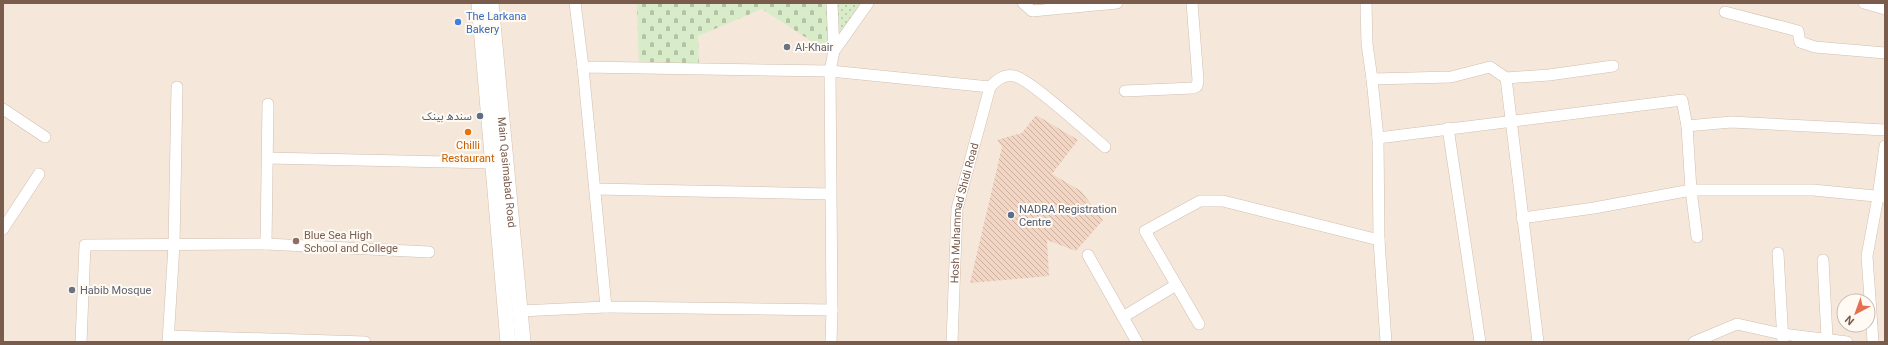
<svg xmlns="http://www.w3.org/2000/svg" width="1888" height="345" viewBox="0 0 1888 345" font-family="Roboto,'Noto Sans Arabic',sans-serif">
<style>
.residential{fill:#f5e8da;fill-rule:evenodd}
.cemetery{fill:url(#cemetery-stones)}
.park{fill:url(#park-dots)}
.building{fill:url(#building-back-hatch)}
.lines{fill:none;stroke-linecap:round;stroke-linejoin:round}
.minor-casing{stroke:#d1beb0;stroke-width:12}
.secondary-casing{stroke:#d6c0b0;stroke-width:16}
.minor{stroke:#fff;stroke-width:11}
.secondary{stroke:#fff;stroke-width:15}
.shop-dot{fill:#3f7fe0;stroke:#fffaf3;stroke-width:1.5}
.worship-dot{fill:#6b7280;stroke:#fffaf3;stroke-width:1.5}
.service-dot{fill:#5c6f8a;stroke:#fffaf3;stroke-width:1.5}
.food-dot{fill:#e8710a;stroke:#fffaf3;stroke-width:1.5}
.education-dot{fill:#8d6e63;stroke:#fffaf3;stroke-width:1.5}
.labels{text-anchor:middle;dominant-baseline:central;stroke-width:4;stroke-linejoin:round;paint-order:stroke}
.shop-label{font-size:11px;fill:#366cbe;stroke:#fffaf3;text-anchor:start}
.worship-label{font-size:11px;fill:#5b616d;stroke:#fffaf3;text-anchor:start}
.service-label{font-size:11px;fill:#4e5e75;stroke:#fffaf3;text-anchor:end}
.food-label{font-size:11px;fill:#c56008;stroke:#fffaf3}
.street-label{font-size:11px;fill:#7a5c4d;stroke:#fffaf3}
.education-label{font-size:11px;fill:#785e54;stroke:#fffaf3;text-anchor:start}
</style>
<defs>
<pattern id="cemetery-stones" width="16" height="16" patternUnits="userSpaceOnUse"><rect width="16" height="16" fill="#d8ecc9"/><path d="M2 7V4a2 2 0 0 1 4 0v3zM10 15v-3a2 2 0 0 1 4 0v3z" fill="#b4c2a5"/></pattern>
<pattern id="park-dots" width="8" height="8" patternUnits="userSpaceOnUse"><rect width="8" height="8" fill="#d8ecc9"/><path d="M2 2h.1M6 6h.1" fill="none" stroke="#b4c2a5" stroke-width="1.8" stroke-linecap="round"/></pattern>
<pattern id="building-back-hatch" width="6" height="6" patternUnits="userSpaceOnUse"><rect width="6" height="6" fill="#f3d5c3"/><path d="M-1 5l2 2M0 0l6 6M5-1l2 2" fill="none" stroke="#cab0a1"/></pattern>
</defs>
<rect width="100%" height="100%" fill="#fdf6ec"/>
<path class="residential" d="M3 3H1885V342H3ZM1844 301H1868V325H1844Z"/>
<path class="cemetery" d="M637 3H832L833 44 819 46 762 9 698 36 699 69 639 68Z"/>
<path class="park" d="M832 3H868L834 51Z"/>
<path class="building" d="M1036 115 1078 140 1052 174 1081 191 1103 220 1076 251 1047 240 1049 276 970 283 1002 147 997 140 1022 133Z"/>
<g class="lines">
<g class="minor-casing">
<g id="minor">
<path d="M575 3 583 67"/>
<path d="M1023 3 1032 11 1117 3"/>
<path d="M1366 3 1367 44 1372 79 1378 138 1379 240 1386 342"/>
<path d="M1864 3 1885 9"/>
<path d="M1725 12 1798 31 1800 42 1815 47 1885 53"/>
<path d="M834 51 868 3"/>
<path d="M1506 78 1549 75 1613 66"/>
<path d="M1372 79 1451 77 1490 67 1506 78 1538 342"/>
<path d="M1125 91 1193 88 1197 86 1198 80 1192 3"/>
<path d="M3 109 45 137"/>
<path d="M1687 126 1731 122 1885 130"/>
<path d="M1448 128 1480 342"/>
<path d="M1378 138 1682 100 1687 126 1691 190 1697 237"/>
<path d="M268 158 492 163"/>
<path d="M595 189 830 194"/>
<path d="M1522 218 1594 208 1691 190H1813L1885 197"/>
<path d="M3 229 39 174"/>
<path d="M266 244 429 252"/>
<path d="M1778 253 1783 342"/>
<path d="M1088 255 1137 342"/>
<path d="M1823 260 1827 338"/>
<path d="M832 310 830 71 834 51 832 3"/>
<path d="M520 311 606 307"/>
<path d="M1123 317 1176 285"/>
<path d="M1199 324 1145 231 1200 201H1223L1379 240"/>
<path d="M169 336 365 342"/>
<path d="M81 342 85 245 266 244 268 104"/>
<path d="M168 342 174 245 177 87"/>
<path d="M831 342 832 310 606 307 583 67 830 71 990 87C997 80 1003 74 1014 76 1027 77 1091 135 1105 147"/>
<path id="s1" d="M952 342 957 209 990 87"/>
<path d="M1694 342 1737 324 1782 334 1847 342"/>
<path d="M1873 342 1867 256 1878 197 1885 146"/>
</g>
</g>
<g class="secondary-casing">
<g id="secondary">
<path d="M479 3 508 342"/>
<path id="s2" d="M491 3 523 342"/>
</g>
</g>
<use href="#minor" class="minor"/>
<use href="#secondary" class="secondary"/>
</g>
<circle class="shop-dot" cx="458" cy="22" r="4"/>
<g class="worship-dot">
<circle cx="787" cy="47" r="4"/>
<circle cx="72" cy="290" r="4"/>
</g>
<g class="service-dot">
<circle cx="480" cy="116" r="4"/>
<circle cx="1011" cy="215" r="4"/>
</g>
<circle class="food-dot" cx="468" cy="132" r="4"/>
<circle class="education-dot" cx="296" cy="241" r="4"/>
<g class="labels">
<g class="shop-label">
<text x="466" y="16">The Larkana<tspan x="466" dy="13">Bakery</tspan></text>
</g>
<g class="worship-label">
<text x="795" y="47">Al-Khair</text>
<text x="80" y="290">Habib Mosque</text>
</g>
<g class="service-label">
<text x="472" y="116">سندھ بینک</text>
<text x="1019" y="209" text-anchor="start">NADRA Registration<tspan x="1019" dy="13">Centre</tspan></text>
</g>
<g class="food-label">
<text x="468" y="145">Chilli<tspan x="468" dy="13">Restaurant</tspan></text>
</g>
<g class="street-label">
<text stroke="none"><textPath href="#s2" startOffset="170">Main Qasimabad Road</textPath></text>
<text stroke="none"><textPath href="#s1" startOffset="130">Hosh Muhammad Shidi Road</textPath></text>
</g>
<g class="education-label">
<text x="304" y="235">Blue Sea High<tspan x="304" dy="13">School and College</tspan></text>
</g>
</g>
<rect width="1888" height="345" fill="none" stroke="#7a5c4d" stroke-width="8"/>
<g transform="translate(1856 313) rotate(221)"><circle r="19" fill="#fffaf3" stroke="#cabbb1"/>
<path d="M0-3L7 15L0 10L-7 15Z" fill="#e76f51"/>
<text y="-6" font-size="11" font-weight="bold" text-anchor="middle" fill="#7a5c4d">N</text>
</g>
</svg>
